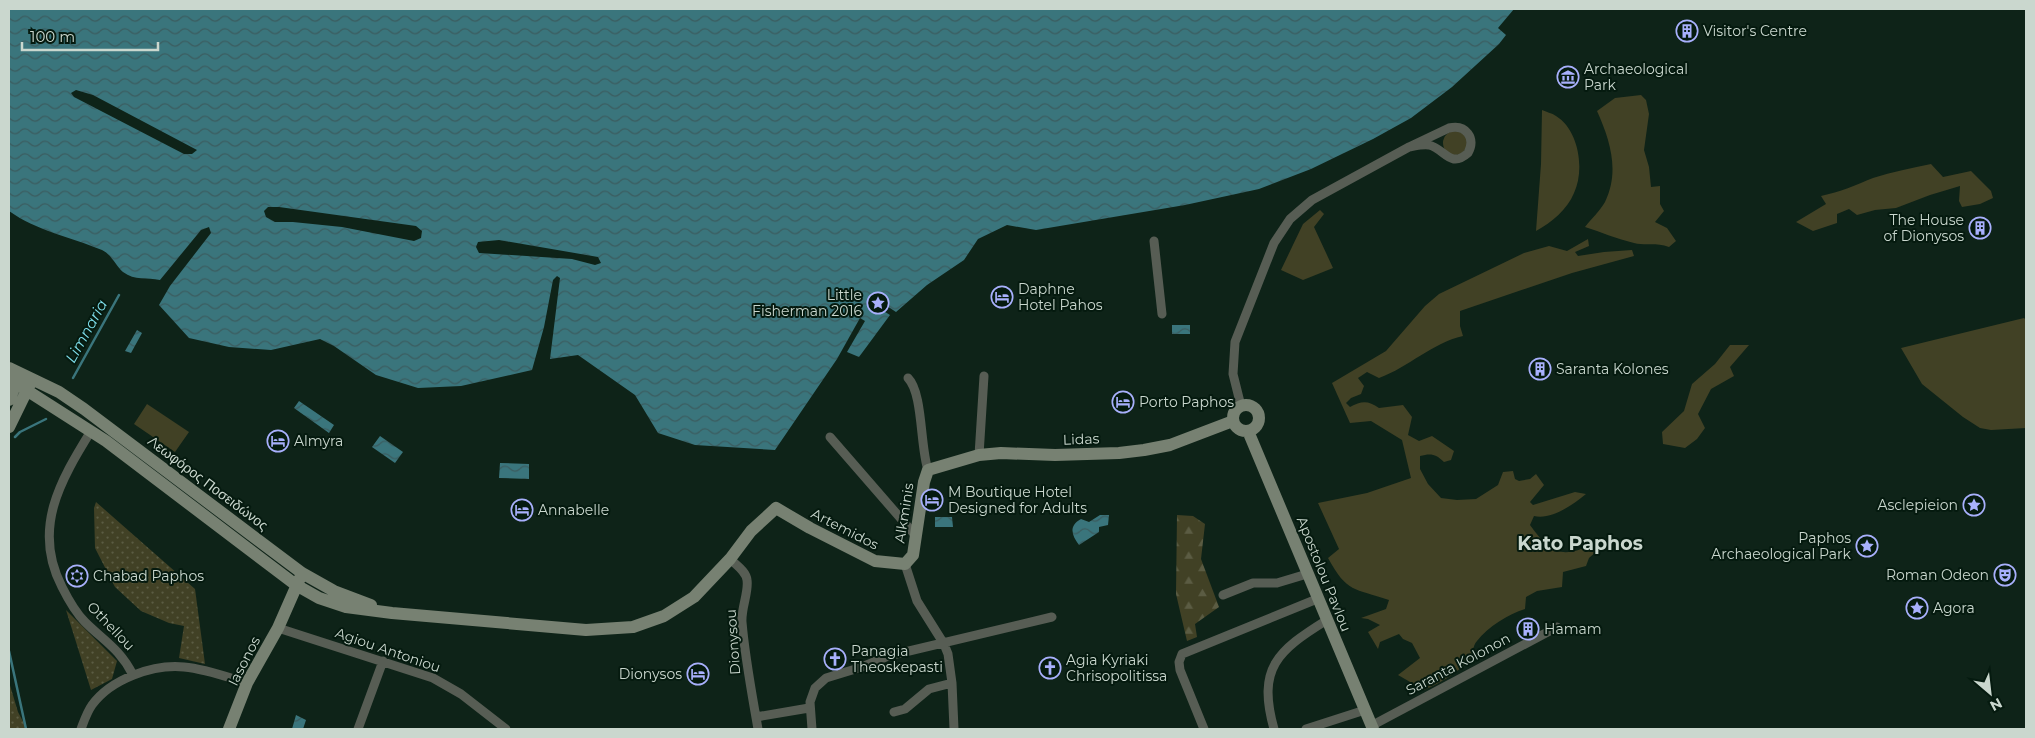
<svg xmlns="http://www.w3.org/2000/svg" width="2035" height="738" viewBox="0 0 2035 738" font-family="Montserrat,sans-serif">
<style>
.green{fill:#414125}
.forest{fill:url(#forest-firs)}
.park{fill:url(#park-dots)}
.water{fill:url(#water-waves)}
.pier{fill:#0e2318}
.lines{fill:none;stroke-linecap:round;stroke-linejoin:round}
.stream{stroke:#3a757c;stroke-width:2.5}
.street{stroke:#575d54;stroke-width:9}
.secondary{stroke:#778172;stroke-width:12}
.labels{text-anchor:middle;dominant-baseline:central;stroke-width:4;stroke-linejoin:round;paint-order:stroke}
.poi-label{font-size:14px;fill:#cad7ce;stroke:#051a0f;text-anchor:start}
.street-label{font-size:14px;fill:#cad7ce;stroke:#051a0f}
.water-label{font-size:15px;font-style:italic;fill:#7edeeb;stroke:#051a0f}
.district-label{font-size:19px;font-weight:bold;fill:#cad7ce;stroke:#051a0f}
</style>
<defs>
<pattern id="forest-firs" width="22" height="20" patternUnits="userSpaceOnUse" patternTransform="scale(1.25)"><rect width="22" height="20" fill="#414125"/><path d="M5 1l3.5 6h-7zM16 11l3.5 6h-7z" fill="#5b5c43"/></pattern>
<pattern id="park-dots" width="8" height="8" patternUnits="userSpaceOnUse" patternTransform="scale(1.25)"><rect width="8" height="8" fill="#414125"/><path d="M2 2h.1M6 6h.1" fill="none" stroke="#5b5c43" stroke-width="1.8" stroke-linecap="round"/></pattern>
<pattern id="water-waves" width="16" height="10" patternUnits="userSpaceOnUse" patternTransform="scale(1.25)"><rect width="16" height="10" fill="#3a757c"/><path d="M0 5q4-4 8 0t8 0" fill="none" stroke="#3b5d60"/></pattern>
</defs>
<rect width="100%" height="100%" fill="#0e2318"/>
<path class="green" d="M1641 95 1646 100 1649 114 1644 150 1649 167 1651 187 1660 186V204L1664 211 1655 222 1667 228 1676 241 1669 247C1656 242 1646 246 1634 243 1617 239 1601 232 1585 227 1591 219 1600 211 1605 202 1620 171 1610 140 1597 111L1615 98Z
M1542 110C1546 112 1552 113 1556 116 1579 130 1585 170 1574 193 1567 210 1552 222 1536 231L1541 164Z
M1443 143a12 12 0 1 1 24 0a12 12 0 1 1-24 0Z
M1931 164 1943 177 1971 171 1991 191 1993 198 1980 204 1962 207 1959 201 1960 186 1930 195 1896 208 1875 210 1857 215 1849 209 1837 214V223L1813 231 1796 222 1826 204 1821 196C1840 192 1856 185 1873 178 1892 172 1912 168 1931 164Z
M1320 210 1324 214 1314 227 1333 268 1303 280 1281 270 1303 224Z
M1588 239 1589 246 1575 252 1578 256 1604 252 1632 250 1634 256 1572 273 1460 311V326L1463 336C1432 343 1409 367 1379 378L1367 372 1358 378 1364 386 1361 394 1351 398 1346 403 1350 407C1361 401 1368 400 1379 408L1403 405 1412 417 1408 435 1419 441 1432 436 1454 451 1451 460 1444 462C1436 454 1431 453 1420 456V469L1428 484 1441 498 1457 500 1476 499 1498 485 1503 472 1513 471 1515 479 1519 481 1530 479 1536 474 1544 485 1530 502 1533 505 1575 492 1586 494C1573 505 1551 520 1534 516L1530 525C1550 553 1562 560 1594 543L1598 550 1589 558 1586 566 1563 572 1562 587 1537 591 1526 597 1525 609C1508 614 1488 627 1477 641 1472 646 1474 655 1470 659 1458 673 1440 683 1424 690L1398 675 1420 658 1412 643 1403 639 1399 634 1380 642 1378 649 1368 632 1380 625 1368 619 1361 618 1386 609 1389 600C1354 588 1347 593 1328 558L1339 549 1318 503 1367 493 1411 478 1402 440 1371 421 1350 423 1332 383 1386 351 1425 306 1439 294 1524 253 1549 246 1567 251Z
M2024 318 2026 320V428L1991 430 1980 428 1963 417 1922 384 1901 348Z
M1730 345H1749L1730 367 1734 376 1711 389 1698 414 1705 428 1697 439 1685 448 1663 444 1662 432 1684 411 1692 384 1715 364Z
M147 404 189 432 175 452 134 424Z"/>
<path class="forest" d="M1177 515 1193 516 1205 524 1201 559 1219 607 1195 624 1197 637 1187 641 1176 594Z"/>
<path class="park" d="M96 502 195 589 205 664 179 658 184 626 169 623 141 611 115 587 95 548 94 508Z
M66 610 117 661 112 679 91 690Z
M9 682 18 712 27 729H9Z"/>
<path class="water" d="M9 9H1514L1498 28 1506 35 1499 44 1452 87 1411 118 1373 139 1311 169 1259 189 1185 205 1036 230 1007 225 978 239 964 260 927 285 896 312 878 300 874 305 890 315 859 357 847 352 865 321 860 318 837 359 775 450 695 445 658 433 635 395 578 355 550 359 560 278 557 276 553 280 544 327 532 370 461 386 418 388 376 375 334 346 320 339 271 350 229 347 189 338 159 305 170 286 211 233 209 227 201 230 160 280C147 277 135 281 123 272 116 266 111 254 102 250 71 237 37 231 9 211Z
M1172 325H1190V334H1172Z
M137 330 142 333 131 353 125 351Z
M299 401 334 425 329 433 294 408Z
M380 436 403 452 395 463 372 447Z
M500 463 529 464V479L499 478Z
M1100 515H1109L1108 525 1099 527V532L1079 545C1072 536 1068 526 1081 519L1089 522Z
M935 517H952L953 527H935Z
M296 715 306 720 303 729H292Z"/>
<path class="pier" d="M76 90 93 95 197 150 192 154H184L74 97 71 93Z
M268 207H279L416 226 422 231 421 238 414 241 342 227 293 222H275L266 217 264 211Z
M499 240 598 257 601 263 595 265 572 259 479 253 476 247 478 242Z"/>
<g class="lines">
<path class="stream" d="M73 378 119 295
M15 437 20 432 46 419
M9 651 26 729"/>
<path class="street" d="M1154 241 1162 314
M908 378C923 393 920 446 928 470
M1241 406 1233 374 1235 342 1274 243 1290 219 1312 200 1409 147 1449 128C1466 124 1476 138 1468 153 1450 169 1445 149 1429 145 1423 144 1415 146 1409 147
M91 431C60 481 32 529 62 587 68 599 75 612 85 622 104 641 120 649 133 675
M830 437 916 536
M979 455 984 376
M730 559C736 565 746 571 747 580 749 592 741 608 742 622 745 658 752 694 758 729
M905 564 917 601 944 644 948 654 952 683 954 729
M1223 595 1253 583H1277L1307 574
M278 628 433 678 461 694 506 729
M894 712 905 709 929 689 952 683
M756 717 809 708
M1371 726 1557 627
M81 729C84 721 87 712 92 705 111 679 153 664 184 667 206 669 227 677 247 683
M358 729 383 661
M812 729 810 702 815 688 826 678 862 667 888 656 1052 617
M1204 729 1180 670 1179 662 1182 654 1317 599
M1274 729C1257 668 1277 651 1327 620
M1306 729 1365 710"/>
<path class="secondary" d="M9 368 59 392 84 409 302 573 334 591 371 605
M9 379 106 441 296 585 319 598 346 607 392 613 586 630 633 627 664 616 694 597 730 559 751 531 776 508 810 528 875 561 905 564 913 555 924 482 928 470 979 455 1001 453 1055 455 1119 453 1144 450 1170 445 1233 421
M9 400 19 377
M1233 418a13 13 0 1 1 26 0a13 13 0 1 1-26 0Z
M9 427 30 384
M1248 431 1373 729
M229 729 247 683 278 628 300 578"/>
</g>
<defs>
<g id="building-ring" transform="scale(1.125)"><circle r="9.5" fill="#051a0f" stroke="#a8b0fc" stroke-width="1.5"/><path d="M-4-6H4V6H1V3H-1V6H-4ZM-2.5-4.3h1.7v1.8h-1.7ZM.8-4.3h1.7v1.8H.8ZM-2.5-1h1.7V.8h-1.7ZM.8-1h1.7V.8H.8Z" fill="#a8b0fc"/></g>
<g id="museum-ring" transform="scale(1.125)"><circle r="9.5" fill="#051a0f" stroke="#a8b0fc" stroke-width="1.5"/><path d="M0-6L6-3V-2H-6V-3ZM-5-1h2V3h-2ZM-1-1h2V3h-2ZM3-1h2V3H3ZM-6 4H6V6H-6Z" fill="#a8b0fc"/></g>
<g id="hotel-ring" transform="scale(1.125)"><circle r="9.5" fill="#051a0f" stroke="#a8b0fc" stroke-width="1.5"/><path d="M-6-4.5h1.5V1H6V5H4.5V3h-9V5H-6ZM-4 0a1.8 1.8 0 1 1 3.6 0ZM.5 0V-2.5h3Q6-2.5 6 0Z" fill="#a8b0fc"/></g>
<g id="sight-ring" transform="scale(1.125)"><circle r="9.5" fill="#051a0f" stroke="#a8b0fc" stroke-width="1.5"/><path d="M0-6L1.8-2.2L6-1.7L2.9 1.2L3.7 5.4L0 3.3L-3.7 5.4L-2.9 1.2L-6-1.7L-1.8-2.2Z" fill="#a8b0fc"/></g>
<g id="theatre-ring" transform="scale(1.125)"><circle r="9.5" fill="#051a0f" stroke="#a8b0fc" stroke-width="1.5"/><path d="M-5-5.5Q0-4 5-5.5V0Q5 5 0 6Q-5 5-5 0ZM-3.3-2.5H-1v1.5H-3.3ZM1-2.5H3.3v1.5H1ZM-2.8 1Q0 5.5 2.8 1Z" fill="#a8b0fc"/></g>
<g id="synagogue-ring" transform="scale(1.125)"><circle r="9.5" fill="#051a0f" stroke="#a8b0fc" stroke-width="1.5"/><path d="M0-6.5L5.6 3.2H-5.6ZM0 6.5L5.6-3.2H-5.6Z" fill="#a8b0fc"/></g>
<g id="church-ring" transform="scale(1.125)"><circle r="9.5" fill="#051a0f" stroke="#a8b0fc" stroke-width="1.5"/><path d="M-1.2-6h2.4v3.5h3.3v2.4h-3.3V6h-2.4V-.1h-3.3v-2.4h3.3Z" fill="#a8b0fc"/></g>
</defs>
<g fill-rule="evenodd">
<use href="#building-ring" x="1687" y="31"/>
<use href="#museum-ring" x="1568" y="77"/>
<use href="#building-ring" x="1980" y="228"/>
<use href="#hotel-ring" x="1002" y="297"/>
<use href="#sight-ring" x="878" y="303"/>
<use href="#building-ring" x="1540" y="369"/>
<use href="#hotel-ring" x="1123" y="402"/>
<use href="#hotel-ring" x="278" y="441"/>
<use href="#hotel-ring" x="932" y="500"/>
<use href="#sight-ring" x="1974" y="505"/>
<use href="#hotel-ring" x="522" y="510"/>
<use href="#sight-ring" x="1867" y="546"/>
<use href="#theatre-ring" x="2005" y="575"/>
<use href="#synagogue-ring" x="77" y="576"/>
<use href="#sight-ring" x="1917" y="608"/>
<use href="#building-ring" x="1528" y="629"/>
<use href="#church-ring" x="835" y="659"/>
<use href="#church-ring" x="1050" y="668"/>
<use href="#hotel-ring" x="698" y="674"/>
</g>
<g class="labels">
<g class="poi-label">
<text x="1703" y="31">Visitor's Centre</text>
<text x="1584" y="69">Archaeological<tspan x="1584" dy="16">Park</tspan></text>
<text x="1964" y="220" text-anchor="end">The House<tspan x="1964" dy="16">of Dionysos</tspan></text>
<text x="1018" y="289">Daphne<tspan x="1018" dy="16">Hotel Pahos</tspan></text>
<text x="862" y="295" text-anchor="end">Little<tspan x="862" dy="16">Fisherman 2016</tspan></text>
<text x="1556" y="369">Saranta Kolones</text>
<text x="1139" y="402">Porto Paphos</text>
<text x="294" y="441">Almyra</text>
<text x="948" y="492">M Boutique Hotel<tspan x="948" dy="16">Designed for Adults</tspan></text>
<text x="1958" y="505" text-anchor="end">Asclepieion</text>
<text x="538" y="510">Annabelle</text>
<text x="1851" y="538" text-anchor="end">Paphos<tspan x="1851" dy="16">Archaeological Park</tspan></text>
<text x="1989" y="575" text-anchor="end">Roman Odeon</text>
<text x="93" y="576">Chabad Paphos</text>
<text x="1933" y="608">Agora</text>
<text x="1544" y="629">Hamam</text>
<text x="851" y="651">Panagia<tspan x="851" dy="16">Theoskepasti</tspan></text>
<text x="1066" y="660">Agia Kyriaki<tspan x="1066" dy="16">Chrisopolitissa</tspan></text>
<text x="682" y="674" text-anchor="end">Dionysos</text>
</g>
<g class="street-label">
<text transform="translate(1081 439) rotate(-2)">Lidas</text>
<text transform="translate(208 483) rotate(37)">Λεωφόρος Ποσειδώνος</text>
<text transform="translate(904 513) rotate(-81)">Alkminis</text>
<text transform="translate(845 529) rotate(27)">Artemidos</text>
<text transform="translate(1324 574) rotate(68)">Apostolou Pavlou</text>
<text transform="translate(111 626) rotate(46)">Othellou</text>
<text transform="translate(733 642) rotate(-94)">Dionysou</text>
<text transform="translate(388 650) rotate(19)">Agiou Antoniou</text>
<text transform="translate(244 661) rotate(-63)">Iasonos</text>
<text transform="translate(1458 664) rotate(-28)">Saranta Kolonon</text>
</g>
<g class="water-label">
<text transform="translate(86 331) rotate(-61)">Limnaria</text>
</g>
<g class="district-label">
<text x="1580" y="543">Kato Paphos</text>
</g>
</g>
<rect width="2035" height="738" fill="none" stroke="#cad7ce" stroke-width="20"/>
<g transform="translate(1990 693) rotate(152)" stroke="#051a0f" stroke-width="4" paint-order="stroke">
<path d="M0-4L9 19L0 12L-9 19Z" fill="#cad7ce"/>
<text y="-8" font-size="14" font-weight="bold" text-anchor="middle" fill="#cad7ce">N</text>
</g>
<path d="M22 42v8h136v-8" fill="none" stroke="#cad7ce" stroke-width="2.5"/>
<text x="30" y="42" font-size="15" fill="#cad7ce" stroke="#051a0f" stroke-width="4" paint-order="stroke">100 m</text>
</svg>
